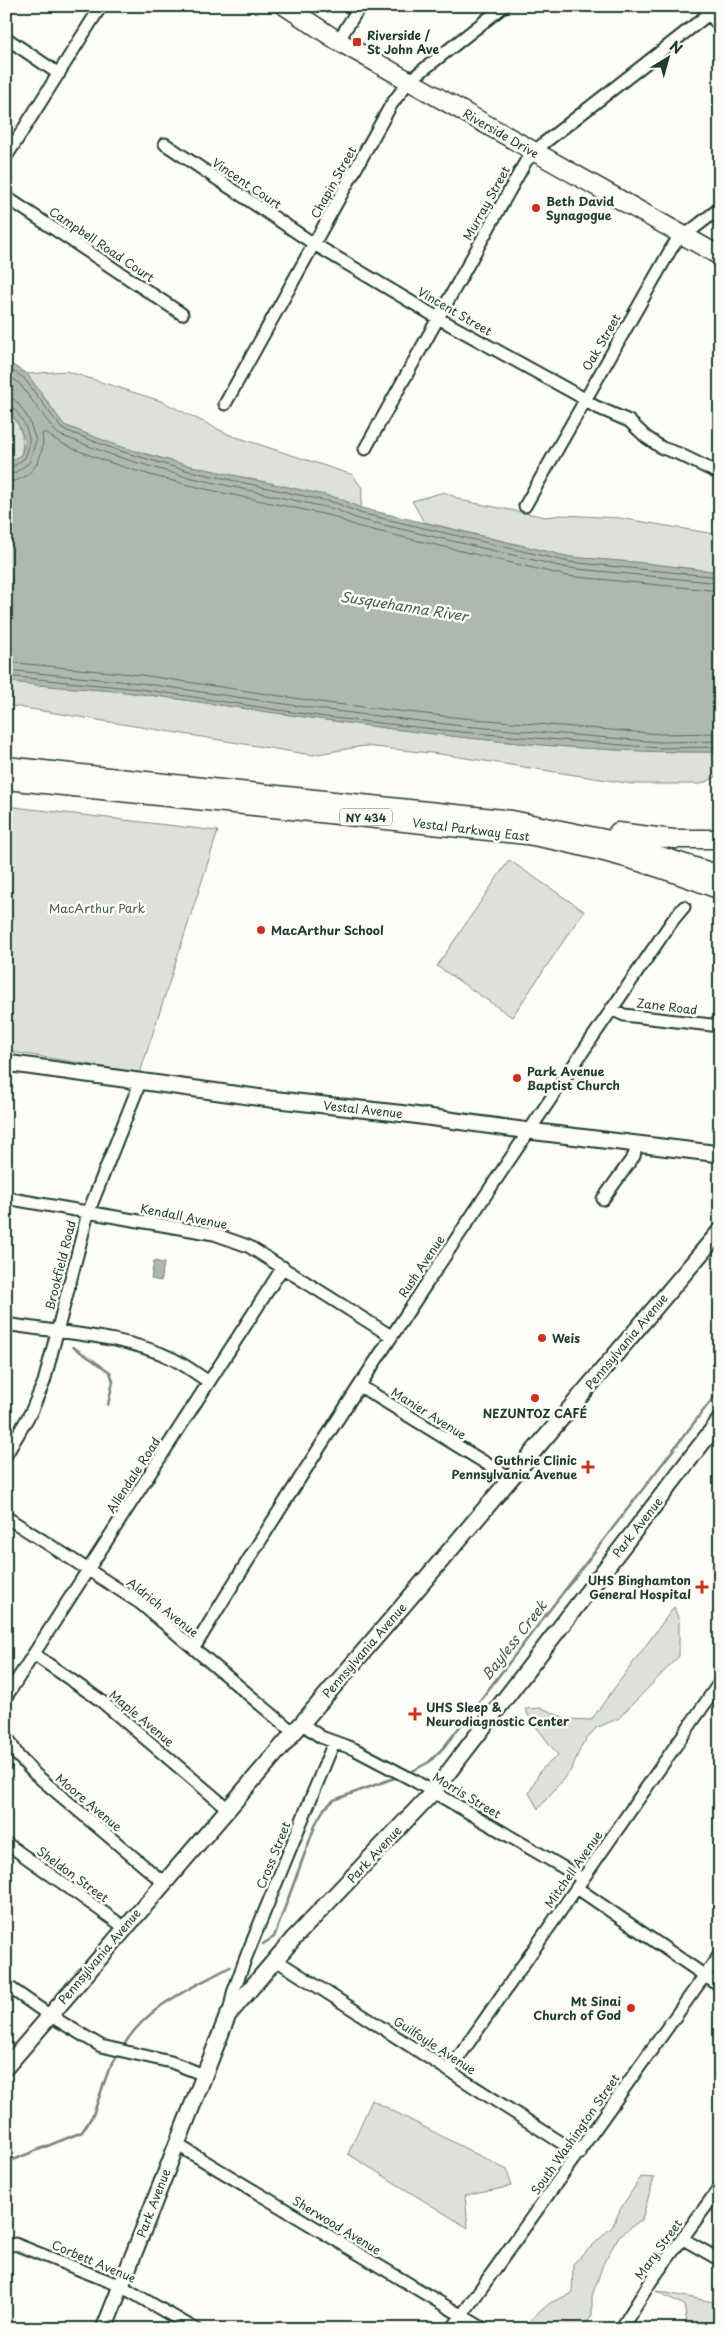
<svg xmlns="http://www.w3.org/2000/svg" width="726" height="2335" viewBox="0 0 726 2335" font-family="'Playpen Sans',sans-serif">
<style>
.green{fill:#dde0db;stroke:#7e8e88}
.water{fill:#aeb8b1;stroke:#75877f}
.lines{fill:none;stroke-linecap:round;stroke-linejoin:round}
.shore{stroke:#586e66;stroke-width:1}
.stream{stroke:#75877f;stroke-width:2.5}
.street-casing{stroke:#1f3d34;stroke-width:15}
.secondary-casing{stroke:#1f3d34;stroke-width:19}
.primary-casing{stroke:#1f3d34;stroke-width:21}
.street{stroke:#fdfcf7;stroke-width:11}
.secondary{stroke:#fdfcf7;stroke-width:15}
.primary{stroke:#fdfcf7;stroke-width:18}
.poi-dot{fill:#c8321e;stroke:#fdfcf7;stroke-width:2}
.labels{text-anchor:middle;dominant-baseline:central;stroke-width:5;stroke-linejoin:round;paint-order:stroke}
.shield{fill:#fdfcf7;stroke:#62766e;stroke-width:1}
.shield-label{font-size:11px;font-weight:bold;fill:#1f3d34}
.poi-label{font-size:12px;font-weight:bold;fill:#1f3d34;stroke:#fdfcf7;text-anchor:start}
.street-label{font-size:12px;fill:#1f3d34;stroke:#fdfcf7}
.park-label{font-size:12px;fill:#455e55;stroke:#fdfcf7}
.water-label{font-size:14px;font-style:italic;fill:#435c53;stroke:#fdfcf7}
</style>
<rect width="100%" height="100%" fill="#fdfcf7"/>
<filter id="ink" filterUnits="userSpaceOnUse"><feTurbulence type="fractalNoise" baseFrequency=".02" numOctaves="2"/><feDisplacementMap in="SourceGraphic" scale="10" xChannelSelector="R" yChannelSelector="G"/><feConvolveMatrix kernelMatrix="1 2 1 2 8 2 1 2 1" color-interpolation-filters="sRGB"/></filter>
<g filter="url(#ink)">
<path class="green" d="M66 371 161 401 230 435 353 475 362 488 361 508 338 498 182 464 118 446 64 425 27 374Z
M6 406C18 424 26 433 21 455L8 464 6 463Z
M444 492 464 501 546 517 562 515 620 518 720 535V572L644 563 570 557 424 522 412 501Z
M6 681C51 688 97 688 142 694 333 720 526 754 720 752V775L701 784H633L440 754 364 746 312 755 6 705Z
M6 806 218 831 140 1073 6 1051Z
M509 860 584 911 512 1017 437 966Z
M674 1607 679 1621V1656L619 1718 596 1728 582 1745 571 1770 538 1809 529 1793 540 1771 558 1755 531 1720 525 1709 542 1708 567 1719 591 1720Z
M372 2100 507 2170 512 2186 465 2196 468 2228 348 2154Z
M641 2177 654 2178 642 2219 619 2236 603 2264 592 2296V2315L583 2329H529V2321L550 2303 572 2293 573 2264 612 2227 621 2208Z
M656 2291 719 2303 720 2329H688L684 2305Z"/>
<path class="water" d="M6 361 27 374 64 425 118 446 182 464 338 498 361 508 570 557 644 563 720 572V752C526 754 333 720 142 694 97 688 51 688 6 681V463L21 455 25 441 18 424 6 406Z
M154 1261 164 1263 161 1281 151 1279Z"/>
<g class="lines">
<path class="shore" d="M6 367 24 378 62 429 117 450 181 469 336 503 360 513 569 562 720 577
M6 374 19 383 55 431 60 435 115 456 179 475 334 509 358 519 568 568 720 583
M6 398 13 399 18 403 29 420 36 441 29 463 13 474 6 475
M6 404C17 406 30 431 29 442 29 447 27 453 25 458L11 468H6
M6 482C31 482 46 457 42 434L45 432C59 444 75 449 92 456 169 485 252 498 332 516L356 526 567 576 720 591
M6 662 141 675 327 703 462 718 660 734 720 733
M6 670 140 683 326 710 462 726 660 742 720 741
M6 676 140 689 325 717 461 732 660 748 720 747"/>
<path class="stream" d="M73 1347 110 1372 113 1381 108 1405
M409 1773 429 1762 444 1747 720 1389
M263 1944 274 1937 316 1823 324 1809 334 1800 397 1777
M122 2048C147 2005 188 1990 230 1967
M6 2165 13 2160 82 2132 93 2115 109 2069 119 2053"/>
<g class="street-casing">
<path id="street" d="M703 6 720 27
M6 38 59 74
M338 41 360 6
M165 144 314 244 438 318 585 399 594 406 629 421 646 437 662 448 677 453 720 474
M6 157 101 6
M6 197 182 314
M225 404 391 105 409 81 504 6
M365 449 526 161 544 143 719 6
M525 506 671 249 675 243 720 208
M611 1009 624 1015 720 1026
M6 1198 214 1234 248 1246 391 1336
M603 1199 634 1156 637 1144
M6 1324C59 1333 125 1335 173 1359 185 1365 197 1374 209 1382
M360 1386 510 1478
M6 1455 31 1412 44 1382 88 1213 141 1080
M6 1517 140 1603 293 1732
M194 1648C345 1400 508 1160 673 920L684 907
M35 1655 100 1700 227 1808
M6 1697 283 1267
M301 1723 321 1737 354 1749 413 1780 583 1879
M6 1735 18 1756 35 1774 163 1882
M6 1843 124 1927
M577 1888 720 1986
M276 1960 579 2154
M6 1985 49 2015 101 2046 171 2062 204 2075
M229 2013 233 1993 246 1957 334 1742
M449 2071 720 1682
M176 2144 484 2329
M683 2239 720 2260
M6 2247 15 2244 121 2286 195 2329
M452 2329 720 1954
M621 2329 651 2281 720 2187"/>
</g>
<g class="secondary-casing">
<path id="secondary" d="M6 1063 270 1099 406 1114 529 1131 720 1154
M6 2067 407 1601 720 1231
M104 2329 228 2015 294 1938 434 1791 720 1420"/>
</g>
<g class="primary-casing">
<path id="primary" d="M285 6 338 41 720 256
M6 766 512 820 610 840 720 875
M6 780 527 835C593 847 657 865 720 890
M618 832 673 839H720"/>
</g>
<use href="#street" class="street"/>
<use href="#secondary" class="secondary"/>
<use href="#primary" class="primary"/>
</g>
</g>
<g class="poi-dot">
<rect x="352" y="37" width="10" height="10" rx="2.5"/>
<circle cx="536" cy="208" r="5"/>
<circle cx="261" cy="930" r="5"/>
<circle cx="517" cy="1078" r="5"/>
<circle cx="542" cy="1338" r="5"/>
<circle cx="535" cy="1398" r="5"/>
<path d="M585.5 1459.5h5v5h5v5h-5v5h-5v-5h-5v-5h5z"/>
<path d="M699.5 1579.5h5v5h5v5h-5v5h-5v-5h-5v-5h5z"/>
<path d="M412.5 1706.5h5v5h5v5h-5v5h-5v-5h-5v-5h5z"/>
<circle cx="631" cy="2008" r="5"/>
</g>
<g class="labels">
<rect class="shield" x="340" y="808.5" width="52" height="17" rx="4"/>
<g class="shield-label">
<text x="366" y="817">NY 434</text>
</g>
<g class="poi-label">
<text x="367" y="35">Riverside /<tspan x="367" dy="14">St John Ave</tspan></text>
<text x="546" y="201">Beth David<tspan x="546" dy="14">Synagogue</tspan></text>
<text x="271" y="930">MacArthur School</text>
<text x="527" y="1071">Park Avenue<tspan x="527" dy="14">Baptist Church</tspan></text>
<text x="552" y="1338">Weis</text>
<text x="535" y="1413" text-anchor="middle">NEZUNTOZ CAFÉ</text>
<text x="577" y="1460" text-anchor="end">Guthrie Clinic<tspan x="577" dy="14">Pennsylvania Avenue</tspan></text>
<text x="691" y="1580" text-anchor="end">UHS Binghamton<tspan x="691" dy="14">General Hospital</tspan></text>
<text x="426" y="1707">UHS Sleep &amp;<tspan x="426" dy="14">Neurodiagnostic Center</tspan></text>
<text x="621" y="2001" text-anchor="end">Mt Sinai<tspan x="621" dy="14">Church of God</tspan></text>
</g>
<g class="street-label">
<text transform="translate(501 133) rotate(30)">Riverside Drive</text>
<text transform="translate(333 182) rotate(-61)">Chapin Street</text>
<text transform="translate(247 183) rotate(34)">Vincent Court</text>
<text transform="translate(486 203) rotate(-61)">Murray Street</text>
<text transform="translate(102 244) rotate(34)">Campbell Road Court</text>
<text transform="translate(455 311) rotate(30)">Vincent Street</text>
<text transform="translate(601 342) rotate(-60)">Oak Street</text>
<text transform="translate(471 829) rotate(7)">Vestal Parkway East</text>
<text transform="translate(667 1006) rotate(7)">Zane Road</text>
<text transform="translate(363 1109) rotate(6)">Vestal Avenue</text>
<text transform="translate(184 1216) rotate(11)">Kendall Avenue</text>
<text transform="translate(60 1265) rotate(-76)">Brookfield Road</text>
<text transform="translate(421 1266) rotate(-56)">Rush Avenue</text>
<text transform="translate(626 1341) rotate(-50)">Pennsylvania Avenue</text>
<text transform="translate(429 1413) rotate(32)">Manier Avenue</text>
<text transform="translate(133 1475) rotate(-57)">Allendale Road</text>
<text transform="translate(637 1527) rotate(-52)">Park Avenue</text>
<text transform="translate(163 1607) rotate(38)">Aldrich Avenue</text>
<text transform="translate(364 1650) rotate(-49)">Pennsylvania Avenue</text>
<text transform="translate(142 1718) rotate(40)">Maple Avenue</text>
<text transform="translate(467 1795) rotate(31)">Morris Street</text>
<text transform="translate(89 1802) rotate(40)">Moore Avenue</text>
<text transform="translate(374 1854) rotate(-47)">Park Avenue</text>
<text transform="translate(273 1855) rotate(-68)">Cross Street</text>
<text transform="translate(573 1869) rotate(-55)">Mitchell Avenue</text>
<text transform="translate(73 1874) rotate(36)">Sheldon Street</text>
<text transform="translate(99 1956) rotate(-50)">Pennsylvania Avenue</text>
<text transform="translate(435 2045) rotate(33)">Guilfoyle Avenue</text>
<text transform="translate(575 2134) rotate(-55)">South Washington Street</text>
<text transform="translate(153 2203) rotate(-69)">Park Avenue</text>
<text transform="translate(337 2225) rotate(31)">Sherwood Avenue</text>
<text transform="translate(658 2249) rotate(-54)">Mary Street</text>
<text transform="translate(94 2261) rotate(23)">Corbett Avenue</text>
</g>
<g class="park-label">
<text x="97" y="908">MacArthur Park</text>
</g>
<g class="water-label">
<text transform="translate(404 606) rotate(9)">Susquehanna River</text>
<text transform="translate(514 1640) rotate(-52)">Bayless Creek</text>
</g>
</g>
<rect width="726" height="2335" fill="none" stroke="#fdfcf7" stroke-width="25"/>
<rect x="12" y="12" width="701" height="2310" fill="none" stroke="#1f3d34" stroke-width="2" filter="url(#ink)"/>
<g transform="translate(668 58) rotate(37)" stroke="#fdfcf7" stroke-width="4" paint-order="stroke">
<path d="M0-4L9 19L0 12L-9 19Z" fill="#1f3d34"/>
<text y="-8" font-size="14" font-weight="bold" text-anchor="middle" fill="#1f3d34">N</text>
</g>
</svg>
